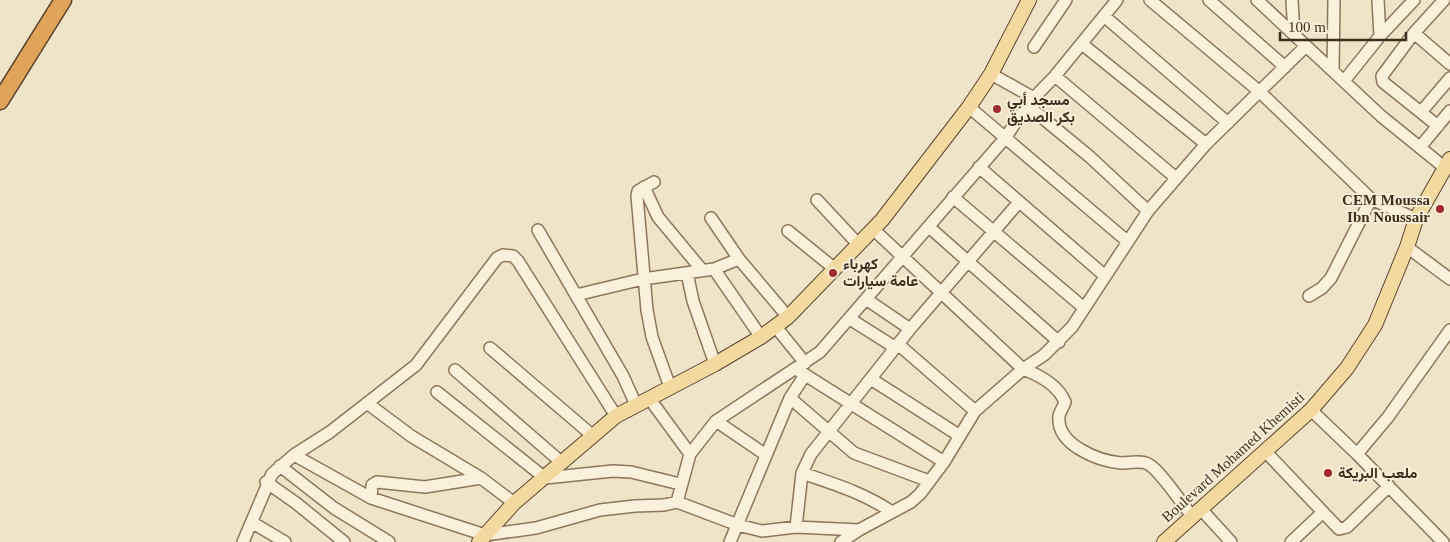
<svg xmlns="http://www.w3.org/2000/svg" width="1450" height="542" viewBox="0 0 1450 542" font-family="'Times New Roman',Vazirmatn,serif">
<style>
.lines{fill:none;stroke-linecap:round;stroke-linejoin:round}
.minor-casing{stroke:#8d765c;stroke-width:14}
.major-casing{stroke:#5b4430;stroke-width:16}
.highway-casing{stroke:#5b4430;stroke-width:19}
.minor{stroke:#faf1dc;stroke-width:11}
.major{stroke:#f3d9a0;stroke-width:14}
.highway{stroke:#e0a458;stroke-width:16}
.poi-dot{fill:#9e2a2b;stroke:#f7eed8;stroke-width:2}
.labels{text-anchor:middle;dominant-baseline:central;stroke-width:4;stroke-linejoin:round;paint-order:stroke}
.poi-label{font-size:15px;font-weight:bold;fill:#3d2e20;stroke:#f7eed8;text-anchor:start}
.street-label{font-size:15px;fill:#3d2e20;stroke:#f7eed8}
</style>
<rect width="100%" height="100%" fill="#f0e4c8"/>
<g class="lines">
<g class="minor-casing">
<path id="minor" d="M1150 0 1260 92 1371 199 1416 219
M1209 0 1285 67
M1257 0 1381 116 1444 167
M1292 0 1294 34
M1378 0 1380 36
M1104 16 1228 123
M1414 33 1450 64
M1082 44 1206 144
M1034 47 1066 0
M1333 71 1334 0
M991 74 1034 98
M1055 76 1176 178
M1344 81 1380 36 1414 0
M1027 105 1090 157 1148 211
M969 107 1127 241
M1421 112 1450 78
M1438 126 1383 82 1382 76 1414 33 1444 0
M1421 146 1450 111
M979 167 1104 275
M654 182 638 191 637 196 647 310 652 337 670 387
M644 187 658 217 702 270
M953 197 1084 308
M817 200 858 244
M711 218 739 259 788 317
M929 227 1059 342
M873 229 1023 369C1039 375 1058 385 1065 402 1064 406 1060 411 1059 416 1056 445 1099 461 1121 463 1129 463 1141 460 1148 464 1160 470 1182 504 1192 516
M538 230 623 376 636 405
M788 231 835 269
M1407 247 1450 279
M714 269 761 337
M687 273 693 301 715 364
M576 295 643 279 714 269 739 259
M1309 296 1322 288 1331 278 1371 199
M866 299 910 329
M850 319 896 348
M776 327 805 363
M899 345 975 411
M490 348 592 435
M455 370 561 462
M799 371 944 462
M871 379 960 436
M437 392 545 478 613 471 631 472 680 484
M649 398 690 454
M790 398 854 453 929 481
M367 403 411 436 481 478 514 503
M1311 410 1357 454 1443 542
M716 421 766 455
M1265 451 1339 529 1347 527 1389 486
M1357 454 1388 417 1450 330
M294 455 371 498 485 535 536 528 600 510 635 506 664 505 677 502 690 454 716 421 820 352 1006 137 1027 105 1055 76 1117 0
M280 466 334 508 389 542
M802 473C834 484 864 493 892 512
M266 482 296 503 344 542
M371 498 372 485 377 482 425 487 481 478
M677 502 738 525 762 531 796 527 859 530
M1201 509 1231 542
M253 523 285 542
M796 527 802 473 811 454 910 329 1019 202
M243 542 272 474 294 455 330 432 416 365 497 258 503 255 513 256 518 261 616 416
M730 542 790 398 805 375
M841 542 859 530 911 502 920 494 944 462 975 411 1023 369 1044 355 1072 327 1148 211 1206 144 1306 46
M1291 542 1322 513"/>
</g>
<g class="major-casing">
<path id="major" d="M479 542 514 503 616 416 715 364 761 337 788 317 882 220 969 107 991 74 1029 0
M1164 542 1311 410 1347 368 1375 325 1407 247 1416 219 1450 159"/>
</g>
<g class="highway-casing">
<path id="highway" d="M0 101 63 0"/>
</g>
<use href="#minor" class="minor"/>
<use href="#major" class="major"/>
<use href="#highway" class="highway"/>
</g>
<g class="poi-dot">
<circle cx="997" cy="109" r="5"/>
<circle cx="1440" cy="209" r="5"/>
<circle cx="833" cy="273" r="5"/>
<circle cx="1328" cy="473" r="5"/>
</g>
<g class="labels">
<g class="poi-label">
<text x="1007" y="100">مسجد أبي<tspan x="1007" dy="17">بكر الصديق</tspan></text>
<text x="1430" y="200" text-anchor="end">CEM Moussa<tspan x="1430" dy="17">Ibn Noussair</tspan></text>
<text x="843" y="264">كهرباء<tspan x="843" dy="17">عامة سيارات</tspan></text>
<text x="1338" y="473">ملعب البريكة</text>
</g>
<g class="street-label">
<text transform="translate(1233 457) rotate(-42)">Boulevard Mohamed Khemisti</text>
</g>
</g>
<path d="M1280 32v8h126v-8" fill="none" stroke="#3d2e20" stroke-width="2.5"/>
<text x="1288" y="32" font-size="15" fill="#3d2e20" stroke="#f7eed8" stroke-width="4" paint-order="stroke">100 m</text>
</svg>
